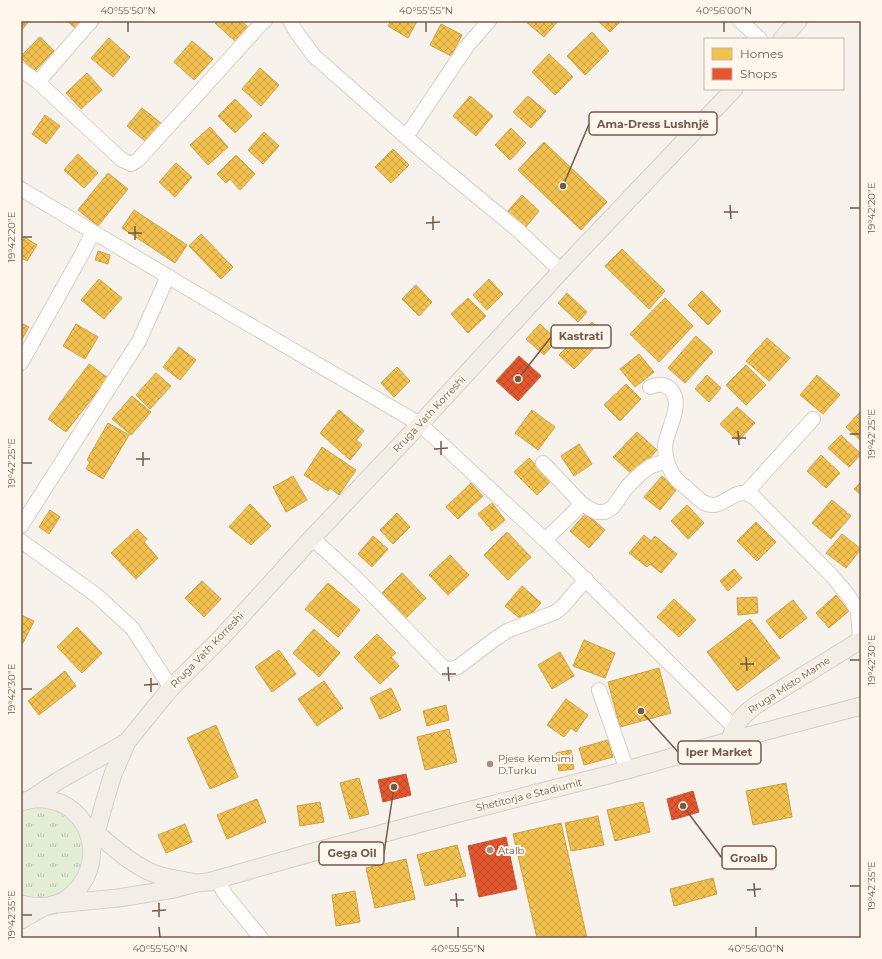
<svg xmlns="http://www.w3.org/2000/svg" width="882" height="959" viewBox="0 0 882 959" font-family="Montserrat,sans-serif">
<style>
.grass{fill:url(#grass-tufts)}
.homes{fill:url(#homes-cross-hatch);stroke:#cca24d}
.shops{fill:url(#shops-cross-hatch);stroke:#c25837}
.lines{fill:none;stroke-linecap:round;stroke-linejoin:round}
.minor-casing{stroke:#d6cfc9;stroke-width:16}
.major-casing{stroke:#d8cfca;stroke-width:19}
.minor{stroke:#fefdfc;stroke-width:14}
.major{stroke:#f2ede5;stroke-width:17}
.ticks{fill:none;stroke:#74594c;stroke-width:1.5}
.poi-dot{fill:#a28f84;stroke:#fef7ed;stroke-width:1.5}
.labels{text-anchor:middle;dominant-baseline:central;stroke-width:4;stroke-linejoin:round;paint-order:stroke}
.street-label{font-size:10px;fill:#74594c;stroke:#fef7ed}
.poi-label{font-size:10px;fill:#74594c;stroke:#fef7ed;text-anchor:start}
.leader{fill:none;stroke:#74594c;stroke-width:1.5}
.callout-dot{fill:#74594c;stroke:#fef7ed;stroke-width:1.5}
.callout{fill:#fef7ed;stroke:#74594c;stroke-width:1.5}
.callout-label{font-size:11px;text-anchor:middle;font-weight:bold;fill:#74594c}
.neatline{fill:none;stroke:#74594c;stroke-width:1.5}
.ticks-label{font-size:10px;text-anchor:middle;fill:#74594c}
</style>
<defs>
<pattern id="grass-tufts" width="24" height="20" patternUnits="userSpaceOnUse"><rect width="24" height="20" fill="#e4edd6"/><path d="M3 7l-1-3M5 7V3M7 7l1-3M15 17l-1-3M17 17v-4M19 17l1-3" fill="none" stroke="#bdc3b0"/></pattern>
<pattern id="homes-cross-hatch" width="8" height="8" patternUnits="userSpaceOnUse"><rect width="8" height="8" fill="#f2c14e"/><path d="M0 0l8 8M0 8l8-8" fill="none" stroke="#c9a043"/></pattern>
<pattern id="shops-cross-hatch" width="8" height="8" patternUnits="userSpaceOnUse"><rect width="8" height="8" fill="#e4572e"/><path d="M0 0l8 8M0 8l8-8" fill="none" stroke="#bd4b29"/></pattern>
</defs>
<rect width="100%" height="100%" fill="#f7f2eb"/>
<path class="grass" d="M33 808C45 808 55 810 65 817 91 836 86 880 57 893 45 898 33 898 21 894V812Z"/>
<path class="homes" d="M21 21H29L21 31Z
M67 21H83L76 29Z
M217 21H241L249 28 236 42 215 23Z
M391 21H417L408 38 388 26Z
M525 21H558L544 37Z
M598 21H621L610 32Z
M441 24 462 35 451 56 430 45Z
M592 32 609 51 585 75 567 56Z
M40 37 54 51 35 71 21 58V56Z
M109 38 130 57 113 77 91 58Z
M192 41 213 59 194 80 174 62Z
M549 54 573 77 555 95 532 72Z
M260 68 279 85 261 106 242 89Z
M87 73 102 90 81 109 66 93Z
M470 96 493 116 476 136 453 116Z
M528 96 546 111 531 128 513 112Z
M235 99 252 116 235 133 218 116Z
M142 108 166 127 151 146 127 126Z
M45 115 60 126 46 144 32 134Z
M210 127 228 147 208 165 190 145Z
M511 128 526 143 510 160 495 145Z
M264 132 279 146 263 164 248 150Z
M544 142 607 202 581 230 518 170Z
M393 149 409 165 391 183 375 167Z
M78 154 98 173 84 188 64 170Z
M236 155 255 174 240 190 230 179 226 183 217 174Z
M176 163 192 177 175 197 159 182Z
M108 173 128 189 98 226 78 210Z
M522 195 539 211 525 228 507 212Z
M134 210 187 245 175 263 122 228Z
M201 234 233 267 221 279 189 246Z
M24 237 37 245 27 261 21 258V242Z
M622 249 665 291 649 309 605 266Z
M98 251 110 255 108 264 95 260Z
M99 279 122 298 104 319 81 300Z
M489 279 503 294 487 310 473 295Z
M416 285 432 302 419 316 402 299Z
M702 291 721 311 708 325 688 305Z
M567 293 587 312 578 322 558 303Z
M468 298 486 316 468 333 451 314Z
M665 298 693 326 659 362 630 334Z
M592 322 606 336 574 369 559 355Z
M21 323 29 327 21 341Z
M76 324 98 337 85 359 63 346Z
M540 324 557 340 544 355 526 339Z
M696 336 713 352 685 383 668 368Z
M767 338 790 358 769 381 746 361Z
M179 347 196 360 180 380 163 367Z
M639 354 654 372 635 387 620 369Z
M89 364 108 378 66 432 48 419Z
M746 365 766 385 746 405 726 385Z
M397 367 410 381 394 397 381 383Z
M156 373 171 386 150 409 136 395Z
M707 375 721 388 709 402 695 389Z
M817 375 840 395 823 414 800 395Z
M626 384 641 399 620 421 604 405Z
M132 396 151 412 131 435 112 419Z
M737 407 755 423 738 441 720 424Z
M339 410 364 431 356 440 362 445 350 460 320 433Z
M532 410 555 427 538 450 515 433Z
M861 411V441L846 427Z
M108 423 129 435 103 479 86 469 90 462 87 460Z
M637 432 657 450 634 476 613 457Z
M841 435 861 454 849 467 828 448Z
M579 444 592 464 574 476 561 456Z
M322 447 356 470 339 495 330 488 328 491 304 475Z
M821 455 840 473 826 488 807 471Z
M529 458 551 481 537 495 514 472Z
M293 476 307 500 286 512 273 487Z
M662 476 677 489 660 510 644 497Z
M861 482V495L854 489Z
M471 483 483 496 458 519 446 507Z
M832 500 851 516 831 539 812 523Z
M492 503 505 520 492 531 478 514Z
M250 504 271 526 251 545 229 527Z
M687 505 704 523 688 539 671 521Z
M50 510 60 517 49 534 39 527Z
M397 513 410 527 393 544 380 530Z
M586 513 605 530 589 548 570 531Z
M756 522 776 542 757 561 737 541Z
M137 529 147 539 144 542 158 558 136 579 111 553Z
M507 532 531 557 508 580 484 555Z
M842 534 861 549 846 568 826 553Z
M644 535 651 541 655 536 677 554 661 573 650 564 647 567 629 553Z
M373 536 388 549 372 567 358 554Z
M450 555 469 575 448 595 429 575Z
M734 569 742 578 728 591 720 581Z
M402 573 426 598 406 618 382 593Z
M202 581 221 599 204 617 185 598Z
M328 583 360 610 338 637 305 609Z
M522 586 541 603 524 622 505 606Z
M836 595 849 611 829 628 816 613Z
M757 597 758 613 738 615 737 598Z
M674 599 696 620 679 637 657 617Z
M793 600 807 618 780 639 766 621Z
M21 615 34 621 23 643 21 642Z
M750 619 780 658 737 691 707 652Z
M77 627 102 653 82 673 57 647Z
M314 629 340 653 319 677 293 653Z
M377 634 396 653 391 657 399 666 380 684 354 657Z
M584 640 615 653 605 678 573 666Z
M279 650 296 674 272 692 255 667Z
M560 652 574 676 552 689 538 665Z
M659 668 671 713 620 727 608 682Z
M65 671 76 686 39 715 28 701Z
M324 681 343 708 317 726 298 699Z
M391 688 401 710 380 719 370 698Z
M566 699 588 715 576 732 571 728 564 737 547 725Z
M446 705 449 720 427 726 423 711Z
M216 725 238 777 210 789 187 738Z
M449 729 457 762 425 770 417 737Z
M608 740 613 757 584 765 579 748Z
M571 750 574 769 559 771 556 753Z
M359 778 369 814 350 819 340 783Z
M786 783 792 817 753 825 746 791Z
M257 799 266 822 227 839 217 815Z
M320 802 324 822 300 826 297 806Z
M643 802 650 832 615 841 607 810Z
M598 816 604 845 571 851 565 823Z
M561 823 587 938H537L513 834Z
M185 824 192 842 166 853 158 835Z
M457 845 466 876 425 886 417 855Z
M406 859 415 899 375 908 366 868Z
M713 878 717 894 674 906 670 889Z
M355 891 360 922 336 926 332 895Z"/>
<path class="shops" d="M519 356 541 376 518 401 496 381Z
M406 774 411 795 383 802 378 780Z
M693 791 699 812 672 820 667 799Z
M506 837 517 889 479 897 468 846Z"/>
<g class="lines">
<g class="minor-casing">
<path id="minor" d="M290 21 297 33 314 56 422 151 520 232 561 271
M740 21 760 39
M21 70 38 82 121 159 131 164 138 160 261 24 265 21
M38 82 91 21
M406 137 467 46 489 21
M21 189 231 314 420 424 545 540 734 727
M21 363 82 254 93 232
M650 387C658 384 666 383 672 391 683 405 667 430 665 446 665 455 668 466 672 473 676 481 685 486 691 492 695 495 699 500 703 502 720 513 730 491 746 493 748 494 751 496 754 497L832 576 848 595 858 611 860 640
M543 463 582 504 596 512H605L613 507 627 487 640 474 651 466 667 461
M746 493 813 419
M21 526 139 341 168 276
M312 538 358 580 444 668 452 669 458 667 495 639 507 631 556 612 563 606 586 579
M545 540 582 504
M21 541 96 595 132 628 171 688
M599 690 627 770
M217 879 225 894 261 938"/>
</g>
<g class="major-casing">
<path id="major" d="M782 39 798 21
M729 741C737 721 742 715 759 703L861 640
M31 799 58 781 127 742
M21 802C28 800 35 798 42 799 94 802 109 868 68 898 54 908 37 908 21 904
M88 826C107 842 126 860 148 871 162 878 177 879 191 882
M92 848 103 807 113 774 127 742 156 706 171 688 222 637 312 538 420 424 561 271 734 89
M56 904 118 898 174 889 196 883 208 882 310 853 440 818 627 770 729 741 861 706
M21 920 44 907"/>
</g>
<use href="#minor" class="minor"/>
<use href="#major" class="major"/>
</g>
<path class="ticks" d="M128 22V32M426 22V32M724 22V32M730 205 731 219M850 208H860M724 212H738M433 216V230M426 223 440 222M135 226V240M128 233H142M22 237H32M738 431 739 445M850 434H860M732 438H746M441 441V455M434 449 448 448M143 452V466M136 459H150M22 463H32M746 657 747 671M850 660H860M740 664H754M448 667 449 681M442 674H456M151 678V692M144 685 158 684M22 689H32M754 883 755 897M850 886H860M747 890 761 889M456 893 457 907M450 900H464M159 903V917M152 911 166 910M22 915H32M159 927 160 937M458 927V937M756 927V937"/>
<g class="poi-dot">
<circle cx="490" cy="764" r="4"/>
<circle cx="490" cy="850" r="4"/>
</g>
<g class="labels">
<g class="street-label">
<text transform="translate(429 414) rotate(-47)">Rruga Vath Korreshi</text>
<text transform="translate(207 650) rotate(-46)">Rruga Vath Korreshi</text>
<text transform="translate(789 685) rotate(-33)">Rruga Misto Mame</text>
<text transform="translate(529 795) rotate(-14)">Shetitorja e Stadiumit</text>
</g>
<g class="poi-label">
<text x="498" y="758">Pjese Kembimi<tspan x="498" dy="12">D.Turku</tspan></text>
<text x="498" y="850">Atalb</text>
</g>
</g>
<path class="leader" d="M563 186L589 124M518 379L551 337M641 711L678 752M394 787L384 853M683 806L722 858"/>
<g class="callout-dot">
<circle cx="563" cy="186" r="4"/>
<circle cx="518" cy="379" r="4"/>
<circle cx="641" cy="711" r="4"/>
<circle cx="394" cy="787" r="4"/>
<circle cx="683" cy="806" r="4"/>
</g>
<g class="callout">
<rect x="589" y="112" width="128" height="23" rx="4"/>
<rect x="551" y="325" width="60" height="23" rx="4"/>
<rect x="678" y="741" width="83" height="23" rx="4"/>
<rect x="319" y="842" width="65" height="23" rx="4"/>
<rect x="722" y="846" width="54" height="23" rx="4"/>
</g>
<g class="callout-label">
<text x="653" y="128">Ama-Dress Lushnjë</text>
<text x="581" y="340">Kastrati</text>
<text x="719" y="756">Iper Market</text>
<text x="352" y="857">Gega Oil</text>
<text x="749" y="862">Groalb</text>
</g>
<rect width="882" height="959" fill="none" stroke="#fef7ed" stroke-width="44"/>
<rect x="704" y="38" width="140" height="52" fill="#fef7ed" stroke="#c7b8ad"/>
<rect x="712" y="48" width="20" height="12" fill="#f2c14e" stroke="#c7b8ad"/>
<text x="740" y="58" font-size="12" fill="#74594c">Homes</text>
<rect x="712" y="68" width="20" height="12" fill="#e4572e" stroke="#c7b8ad"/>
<text x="740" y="78" font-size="12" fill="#74594c">Shops</text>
<rect x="22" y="22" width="838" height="915" class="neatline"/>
<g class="ticks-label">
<text x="128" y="14">40°55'50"N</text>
<text x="426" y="14">40°55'55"N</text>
<text x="724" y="14">40°56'00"N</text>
<text transform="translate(871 208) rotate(-90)" y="4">19°42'20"E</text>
<text transform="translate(11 237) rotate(-90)" y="4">19°42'20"E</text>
<text transform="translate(871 434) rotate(-90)" y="4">19°42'25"E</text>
<text transform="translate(11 463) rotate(-90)" y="4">19°42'25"E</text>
<text transform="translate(871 660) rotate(-90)" y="4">19°42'30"E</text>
<text transform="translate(11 689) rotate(-90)" y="4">19°42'30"E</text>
<text transform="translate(871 886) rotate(-90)" y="4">19°42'35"E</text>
<text transform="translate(11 915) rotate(-90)" y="4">19°42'35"E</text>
<text x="160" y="952">40°55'50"N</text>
<text x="458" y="952">40°55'55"N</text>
<text x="756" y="952">40°56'00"N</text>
</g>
</svg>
